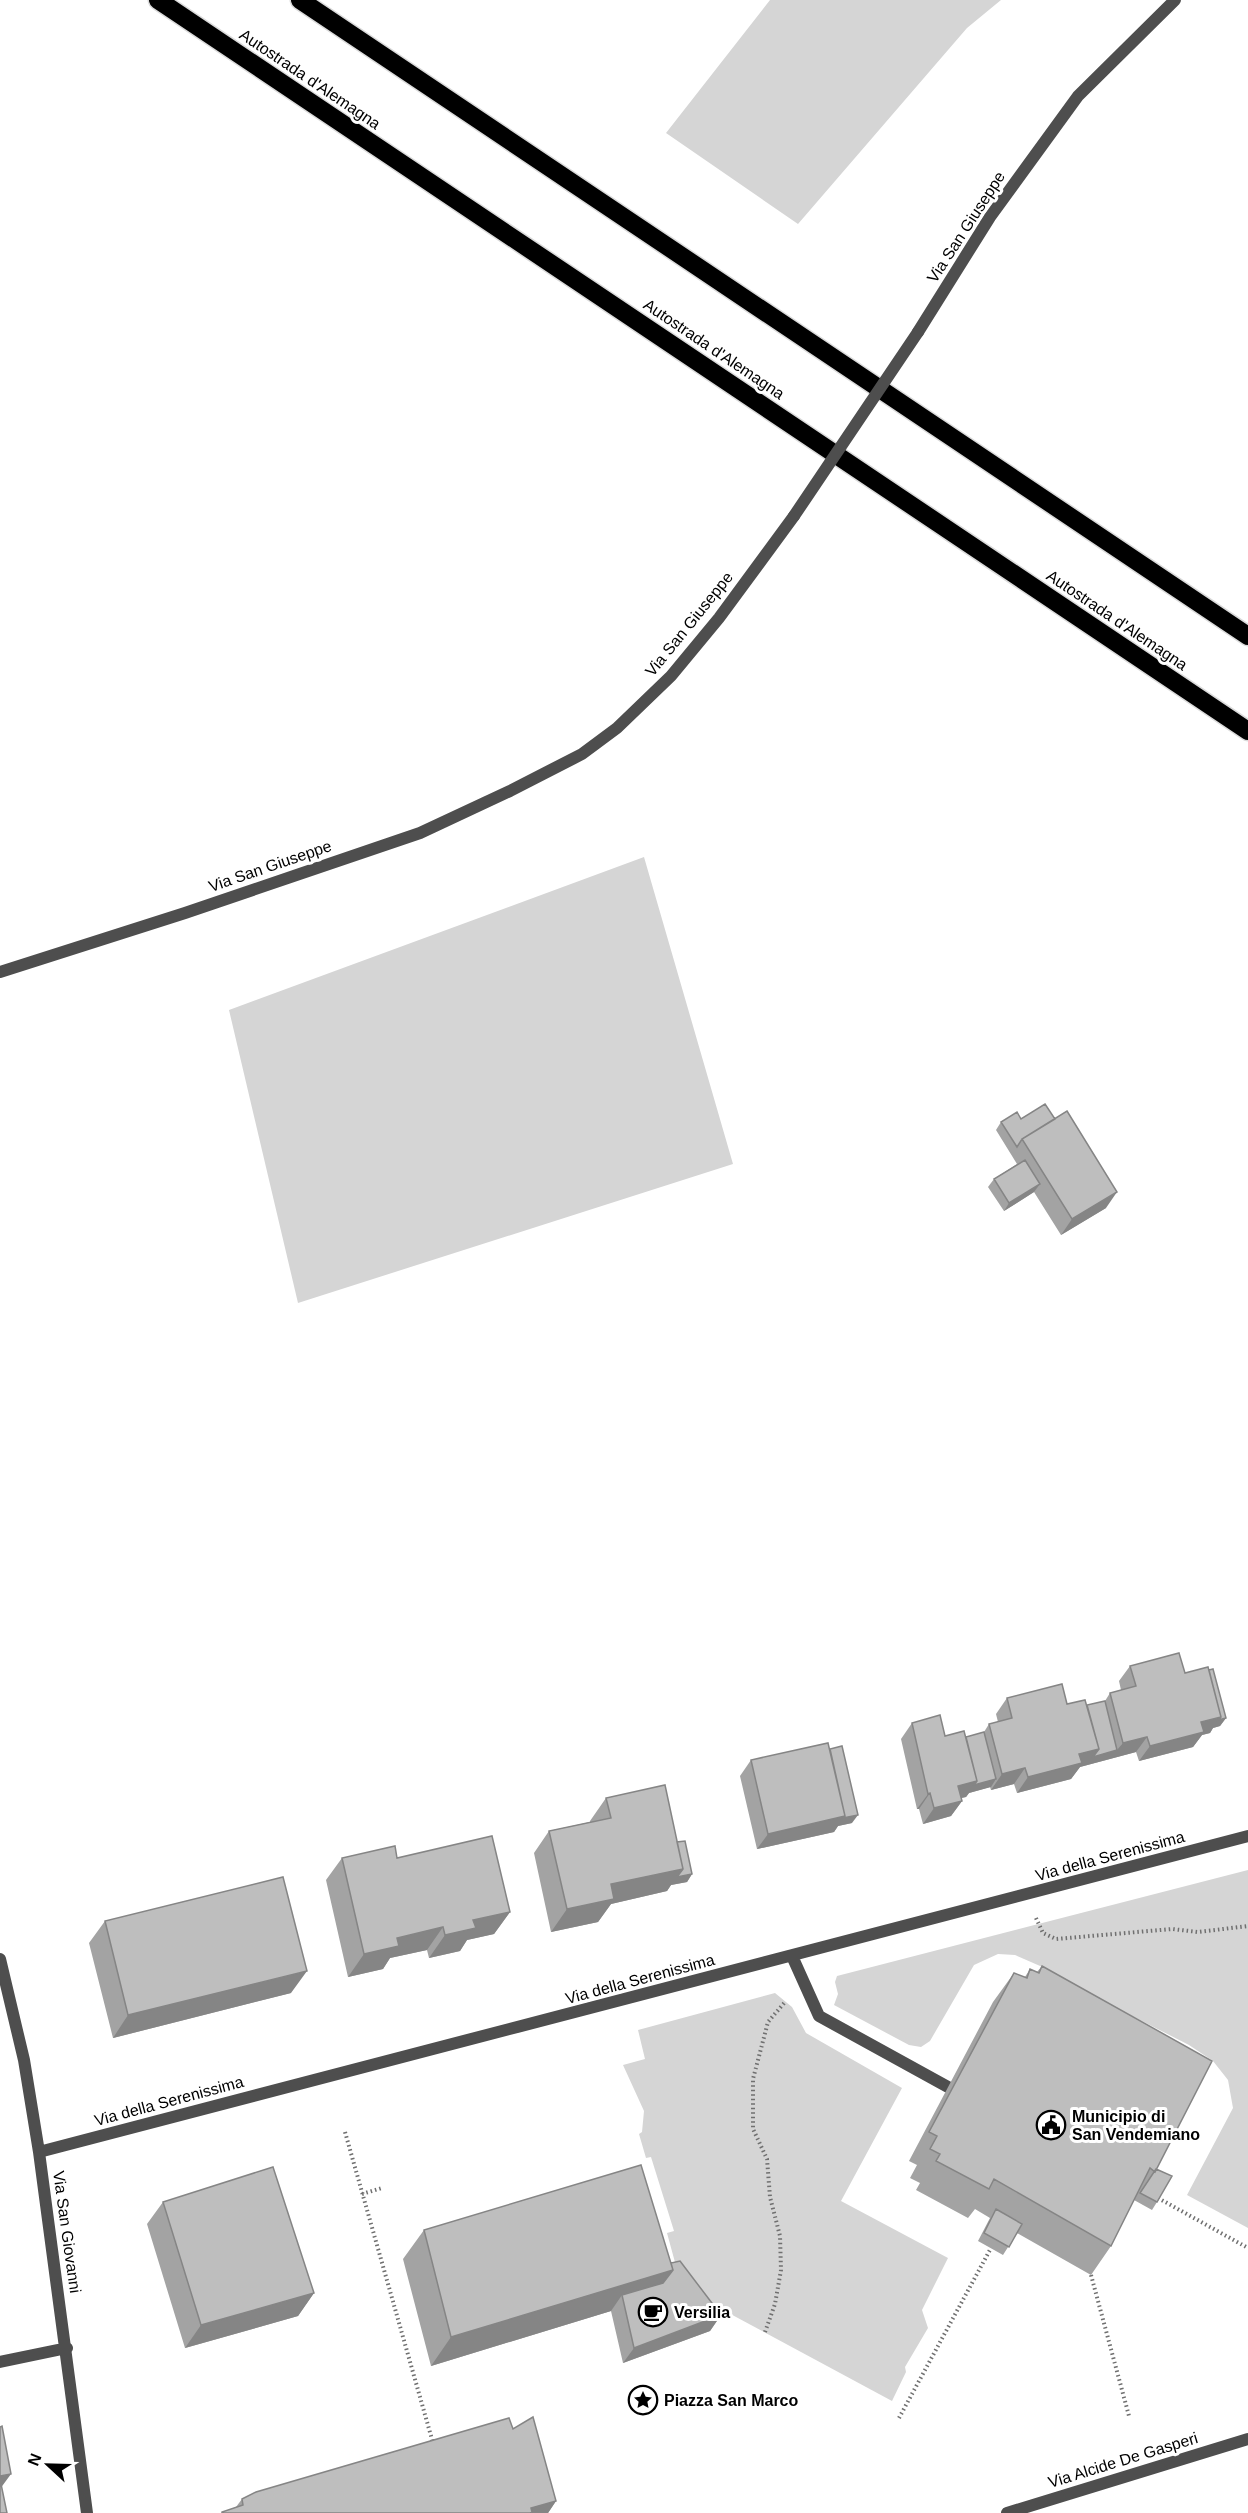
<svg xmlns="http://www.w3.org/2000/svg" width="1248" height="2513" viewBox="0 0 1248 2513" font-family="Helvetica,sans-serif">
<style>
.green{fill:#d5d5d5}
.lines{fill:none;stroke-linecap:round;stroke-linejoin:round}
.motorway-casing{stroke:#dbdbdb;stroke-width:21}
.path{stroke:#707070;stroke-width:4;stroke-dasharray:1.5 3;stroke-linecap:butt}
.minor{stroke:#4e4e4e;stroke-width:12}
.tertiary{stroke:#4e4e4e;stroke-width:12}
.motorway{stroke:#000;stroke-width:18}
.minor-bridge{stroke:#4e4e4e;stroke-width:12}
.wall{fill:#a3a3a3}
.shaded-wall{fill:#858585}
.building{fill:#bebebe;stroke:#858585;stroke-width:1.5}
.labels{text-anchor:middle;dominant-baseline:central;stroke-width:6;stroke-linejoin:round;paint-order:stroke}
.street-label{font-size:16px;fill:#000;stroke:#fff}
.poi-label{font-size:16px;font-weight:bold;fill:#000;stroke:#fff;text-anchor:start}
</style>
<rect width="100%" height="100%" fill="#fff"/>
<path class="green" d="M770 0H1001L967 28 798 224 666 133Z
M644 857 733 1164 298 1303 229 1010Z
M1248 1870V2228L1187 2195 1233 2108 1228 2080 1213 2061 1189 2045 1081 1990 1047 1969 1015 1955 998 1954 974 1965 930 2041 921 2047 909 2045 834 2005 838 1994 835 1982 837 1976Z
M775 1993 792 2007 806 2033 902 2088 841 2201 948 2258 922 2310 928 2328 905 2367 906 2372 892 2401 682 2288 667 2233 674 2231 651 2157 646 2158 639 2134 642 2132 644 2111 623 2065 645 2059 638 2030Z"/>
<g class="lines">
<g class="motorway-casing">
<path id="motorway" d="M158 0 1248 731
M300 0 1248 636"/>
</g>
<path class="path" d="M1036 1918 1043 1933 1056 1939 1172 1929 1198 1932 1248 1926
M345 2132 433 2443
M362 2194 382 2188
M1158 2198 1248 2248
M1091 2275 1129 2416
M765 2332 775 2304 781 2270 780 2236 770 2197 767 2159 753 2129V2079L768 2022 785 2002
M899 2418 991 2248"/>
<path class="minor" d="M918 332 990 217 1078 96 1175 0
M0 972 185 913 420 833 510 791 582 754 617 728 671 676 719 618 794 516
M792 1956 819 2016 948 2087
M0 1959 24 2060 39 2152 87 2513
M39 2152 1248 1836
M0 2362 67 2348"/>
<path class="tertiary" d="M1007 2513 1248 2439"/>
<use href="#motorway" class="motorway"/>
<path class="minor-bridge" d="M794 516 918 332"/>
</g>
<path class="wall" d="M1021 1119 1106 1208 1061 1235 1034 1192 1004 1211 988 1187 994 1179 1017 1164 996 1130 1001 1122Z
M1130 1666 1185 1673 1226 1718 1220 1726 1213 1728 1210 1733 1202 1735 1193 1747 1139 1761 1136 1752 1080 1767 1071 1779 1017 1793 1014 1784 991 1790 990 1787 969 1793 966 1797 961 1798 962 1801 951 1816 923 1824 919 1809H917L901 1739 912 1723 945 1736 966 1737 984 1732 989 1724 998 1722 996 1714 1007 1698 1087 1705 1105 1701 1110 1693 1121 1690 1119 1681Z
M751 1760 852 1823 838 1826 834 1832 757 1849 740 1776Z
M606 1798 677 1842 692 1874 687 1882 671 1885 667 1891 611 1904 598 1922 551 1932 534 1853 549 1831 590 1822V1821Z
M342 1858H397L510 1912 494 1934 467 1940 460 1951 429 1958 427 1950 390 1958 383 1969 348 1977 326 1880Z
M105 1921 291 1993 113 2038 89 1943Z
M1042 1966 1156 2169 1157 2202 1152 2210 1134 2200 1111 2246 1091 2275 1017 2233 1003 2255 978 2241 990 2218 975 2209 968 2218 916 2190 920 2183 910 2178 917 2165 909 2161 993 2002 1014 1973 1025 1977 1030 1969 1037 1972Z
M163 2202 314 2293 298 2316 185 2348 147 2224Z
M424 2230 671 2263 721 2315 710 2331 623 2363 611 2311 431 2366 403 2259Z
M513 2429 556 2501 548 2513H221L236 2507 242 2499Z"/>
<path class="shaded-wall" d="M1040 1184 1034 1192 1004 1211 1009 1203Z
M1117 1192 1106 1208 1061 1235 1072 1219Z
M1221 1717 1226 1718 1220 1726 1213 1728 1210 1733 1202 1735 1193 1747 1139 1761 1150 1746 1201 1722Z
M1147 1737 1136 1752 1080 1767 1071 1779 1017 1793 1028 1777 1079 1754 1099 1749 1117 1750 1123 1743Z
M1025 1768 1014 1784 991 1790 1002 1774Z
M996 1779 991 1787 969 1793 966 1797 947 1801 958 1786 977 1781Z
M930 1793 919 1809H917L928 1794Z
M962 1801 951 1816 923 1824 934 1808Z
M858 1815 852 1823 838 1826 834 1832 757 1849 768 1834 845 1816Z
M683 1869 692 1874 687 1882 671 1885 667 1891 611 1904 598 1922 551 1932 567 1909 611 1884Z
M510 1912 494 1934 467 1940 460 1951 429 1958 445 1935 473 1920Z
M443 1927 427 1950 390 1958 383 1969 348 1977 364 1954 397 1938Z
M307 1971 291 1993 113 2038 128 2015Z
M673 2270 652 2298 622 2295 611 2311 431 2366 451 2337Z
M314 2293 298 2316 185 2348 201 2325Z
M721 2315 710 2331 623 2363 634 2348Z
M11 2474 0 2489V2476Z
M556 2501 548 2513H527L531 2508Z"/>
<path class="building" d="M1045 1104 1055 1119 1022 1139 1017 1147 1001 1122 1017 1112 1021 1119Z
M1067 1111 1117 1192 1072 1219 1022 1139Z
M1025 1160 1040 1184 1009 1203 994 1179Z
M1179 1653 1185 1673 1208 1667 1221 1717 1201 1722 1204 1732 1173 1740 1150 1746 1147 1737 1123 1743 1110 1693 1136 1686 1130 1666Z
M1213 1669 1226 1718 1218 1720 1221 1717 1209 1670Z
M1062 1684 1067 1704 1085 1700 1099 1749 1079 1754 1082 1763 1028 1777 1025 1768 1002 1774 989 1724 1012 1718 1007 1698Z
M1105 1701 1117 1750 1093 1757 1099 1749 1087 1705Z
M940 1715 945 1736 964 1731 977 1781 958 1786 962 1801 934 1808 930 1793 928 1794 912 1723Z
M984 1732 996 1779 974 1785 977 1781 966 1737Z
M828 1743 845 1816 768 1834 751 1760Z
M842 1746 858 1815 843 1818 845 1816 830 1749Z
M665 1785 683 1869 611 1884 614 1899 567 1909 549 1831 611 1818 606 1798Z
M492 1836 510 1912 473 1920 476 1928 445 1935 443 1927 397 1938 399 1946 364 1954 342 1858 395 1846 397 1858Z
M685 1841 692 1874 677 1877 683 1869 677 1842Z
M283 1877 307 1971 128 2015 105 1921Z
M1042 1966 1212 2061 1155 2172 1150 2168 1111 2246 994 2179 989 2189 936 2161 940 2154 930 2149 937 2136 929 2132 1014 1973 1027 1978 1030 1969 1039 1973Z
M641 2165 673 2270 451 2337 424 2230Z
M273 2167 314 2293 201 2325 163 2202Z
M1156 2169 1172 2176 1157 2202 1140 2193Z
M996 2209 1022 2224 1009 2247 984 2233Z
M680 2261 721 2315 634 2348 622 2295 663 2283 673 2270 671 2263Z
M533 2417 556 2501 531 2508 532 2512 530 2513H222V2512L243 2505 242 2499 256 2492 509 2418 513 2429Z
M2 2426 11 2474 0 2476V2427Z
M0 2479 7 2513H0Z"/>
<defs>
<g id="civic-ring" transform="scale(1.5)"><circle r="9.5" fill="#fff" stroke="#000" stroke-width="1.5"/><path d="M-.6-6.5H3V-4.5H.6V-3L4-1V1h2V6H-6V1h2V-1L-.6-3ZM-1.2 2.5V6h2.4V2.5Z" fill="#000"/></g>
<g id="cafe-ring" transform="scale(1.5)"><circle r="9.5" fill="#fff" stroke="#000" stroke-width="1.5"/><path d="M-5.5-4.5H6V0H3Q3 3.5 0 3.5H-2.5Q-5.5 3.5-5.5 0ZM3-3.2v2h1.7v-2ZM-6 4.5H4V6H-6Z" fill="#000"/></g>
<g id="sight-ring" transform="scale(1.5)"><circle r="9.5" fill="#fff" stroke="#000" stroke-width="1.5"/><path d="M0-6L1.8-2.2L6-1.7L2.9 1.2L3.7 5.4L0 3.3L-3.7 5.4L-2.9 1.2L-6-1.7L-1.8-2.2Z" fill="#000"/></g>
</defs>
<g fill-rule="evenodd">
<use href="#civic-ring" x="1051" y="2125"/>
<use href="#cafe-ring" x="653" y="2312"/>
<use href="#sight-ring" x="643" y="2400"/>
</g>
<g class="labels">
<g class="street-label">
<text transform="translate(310 79) rotate(34)">Autostrada d'Alemagna</text>
<text transform="translate(966 227) rotate(-57)">Via San Giuseppe</text>
<text transform="translate(714 349) rotate(34)">Autostrada d'Alemagna</text>
<text transform="translate(1117 620) rotate(34)">Autostrada d'Alemagna</text>
<text transform="translate(689 624) rotate(-51)">Via San Giuseppe</text>
<text transform="translate(270 866) rotate(-19)">Via San Giuseppe</text>
<text transform="translate(1110 1856) rotate(-15)">Via della Serenissima</text>
<text transform="translate(640 1979) rotate(-15)">Via della Serenissima</text>
<text transform="translate(169 2101) rotate(-15)">Via della Serenissima</text>
<text transform="translate(67 2232) rotate(82)">Via San Giovanni</text>
<text transform="translate(1123 2460) rotate(-17)">Via Alcide De Gasperi</text>
</g>
<g class="poi-label">
<text x="1072" y="2116">Municipio di<tspan x="1072" dy="18">San Vendemiano</tspan></text>
<text x="674" y="2312">Versilia</text>
<text x="664" y="2400">Piazza San Marco</text>
</g>
</g>
<g transform="translate(48 2465) rotate(292)" stroke="#ffffff" stroke-width="4.5" paint-order="stroke">
<path d="M0-4.5L10 22L0 15L-10 22Z" fill="#000000"/>
<text y="-9" font-size="16" font-weight="bold" text-anchor="middle" fill="#000000">N</text>
</g>
</svg>
